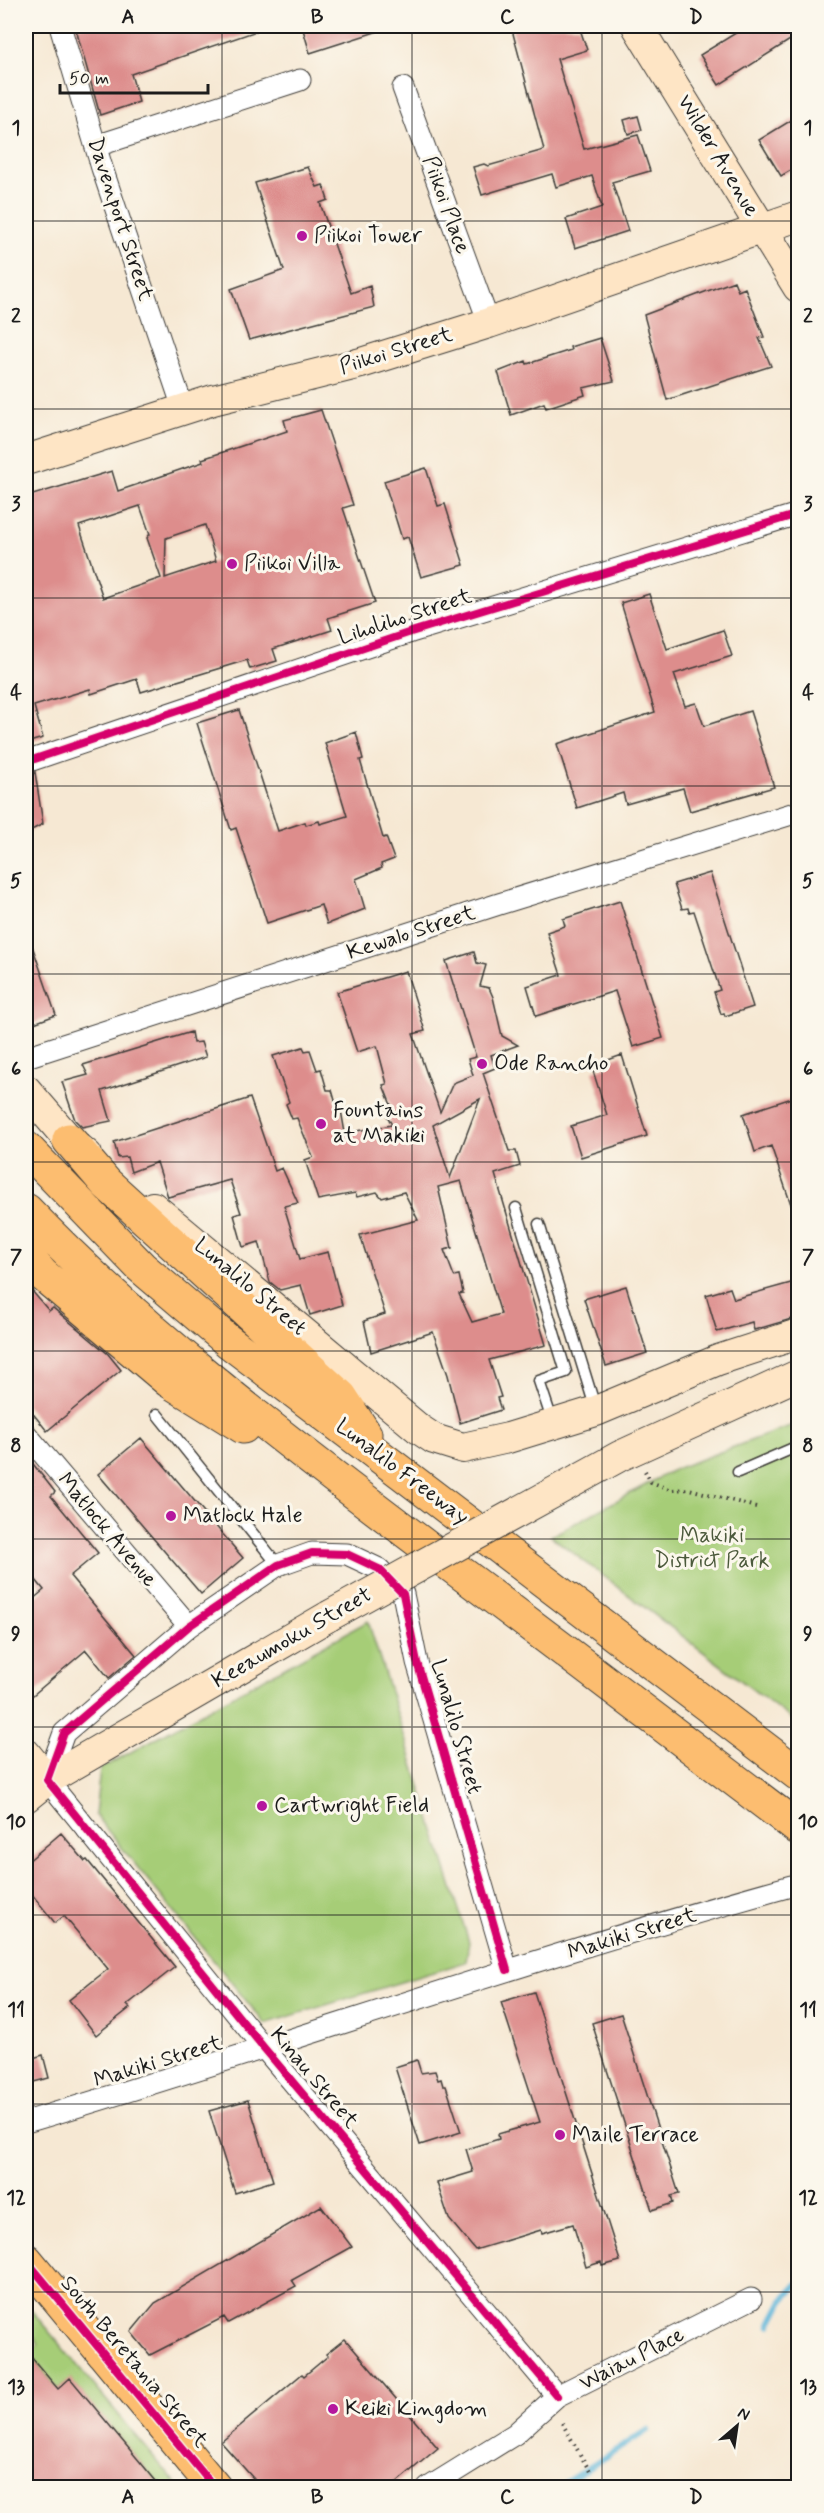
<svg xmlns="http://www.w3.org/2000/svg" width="824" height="2513" viewBox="0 0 824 2513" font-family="Mynerve,sans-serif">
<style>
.green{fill:#a6cd77;stroke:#61744a;stroke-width:1.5}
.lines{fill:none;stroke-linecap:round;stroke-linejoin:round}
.stream{stroke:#5ab4d8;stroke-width:6}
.building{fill:#dd8d8c;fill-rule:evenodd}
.service-casing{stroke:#3d3b37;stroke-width:13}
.minor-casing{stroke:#3d3b37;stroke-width:23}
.secondary-casing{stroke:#3d3b37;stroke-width:32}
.primary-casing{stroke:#3d3b37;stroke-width:35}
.motorway-casing{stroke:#3d3b37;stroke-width:35}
.path{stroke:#3d3b37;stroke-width:4;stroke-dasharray:1.5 4.5;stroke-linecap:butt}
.service{stroke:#fff;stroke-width:10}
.minor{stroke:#fff;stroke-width:21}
.secondary{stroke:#fee5c5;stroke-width:30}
.primary{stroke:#fcbd6f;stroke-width:33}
.motorway{stroke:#fcbd6f;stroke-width:33}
.secondary-bridge-casing{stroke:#3d3b37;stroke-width:32;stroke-linecap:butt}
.secondary-bridge{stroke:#fee5c5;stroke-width:30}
.cycleway-casing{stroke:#fbf7ec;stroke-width:11}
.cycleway{stroke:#d6006c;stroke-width:8}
.grid{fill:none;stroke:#1c1c1c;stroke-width:1.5;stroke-opacity:0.55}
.poi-dot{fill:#b5179e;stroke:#fbf7ec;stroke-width:2}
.labels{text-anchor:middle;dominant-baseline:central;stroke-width:6;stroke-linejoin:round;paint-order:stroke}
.street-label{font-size:22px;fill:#1c1c1c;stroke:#fbf7ec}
.poi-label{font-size:22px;fill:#1c1c1c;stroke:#fbf7ec;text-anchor:start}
.park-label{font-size:22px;fill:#4c5a3c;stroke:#fbf7ec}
.neatline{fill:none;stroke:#1c1c1c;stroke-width:2}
.grid-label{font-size:20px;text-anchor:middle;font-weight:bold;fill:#1c1c1c}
</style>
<rect width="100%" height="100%" fill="#fbf7ec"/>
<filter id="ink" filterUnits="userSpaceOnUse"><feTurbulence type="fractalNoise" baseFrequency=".0167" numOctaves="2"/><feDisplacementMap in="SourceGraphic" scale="12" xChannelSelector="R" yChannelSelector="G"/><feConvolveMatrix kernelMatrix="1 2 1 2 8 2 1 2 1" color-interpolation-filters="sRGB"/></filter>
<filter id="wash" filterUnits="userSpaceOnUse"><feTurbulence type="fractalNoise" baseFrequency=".008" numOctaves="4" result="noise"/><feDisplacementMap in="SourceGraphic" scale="24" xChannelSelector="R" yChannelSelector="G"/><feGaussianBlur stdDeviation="1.35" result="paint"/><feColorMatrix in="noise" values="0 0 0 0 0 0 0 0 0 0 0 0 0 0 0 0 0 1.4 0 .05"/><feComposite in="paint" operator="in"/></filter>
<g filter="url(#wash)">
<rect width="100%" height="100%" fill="#f6e8d3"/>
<path class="green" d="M798 1423V1724L551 1536 675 1469Z
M368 1621 469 1942 466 1962 265 2024 95 1815 100 1769Z
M26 2304 179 2487H161L70 2379 58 2389 28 2353 39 2344 26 2328Z"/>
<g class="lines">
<path class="stream" d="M770 2325 783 2300 798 2284
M557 2488 648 2430"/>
</g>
<g id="blocks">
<path class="building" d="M75 26H265V28L131 74 139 102 100 115Z
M302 26H385V29L310 53Z
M511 26H579L587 50 557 59 584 149 638 135 650 171 612 182 628 231 575 248 566 219 602 207 592 176 556 187 552 174 482 195 473 167 484 164 488 166 544 150Z
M747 26H798V35L719 85 700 55Z
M638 116 642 130 628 134 624 120Z
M798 116V166L781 176 759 140Z
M308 167 317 187 323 185 328 200 320 203 351 293 370 286 374 307 249 340 231 289 284 270 255 183Z
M734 281 738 291 745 288 764 337 759 338 771 366 667 400 644 315Z
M600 338 614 381 583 388 585 395 546 408 544 403 511 415 498 372 526 361 527 364 571 350 570 347Z
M321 410 353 505 343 508 375 603 328 618 332 630 273 649 277 661 250 669 247 660 141 692 137 679 91 694 90 689 34 706 43 738 26 743V497L112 471 118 491 203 462 202 459 287 431 284 420ZM140 506 150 534 147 538 161 578 103 598 79 526ZM205 525 216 561 165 578 166 538Z
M426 468 438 506 445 504 464 565 421 577 408 537 402 539 384 481Z
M649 594 667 649 723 630 732 656 674 674 685 706 696 703 704 726 750 711 774 787 690 811 683 788 626 804 623 793 577 808 557 744 655 712 621 603Z
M239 710 278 831 305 822 306 825 319 821 320 824 347 816 325 743 356 732 363 759 360 760 383 838 386 837 394 859 381 864 382 868 356 879 365 909 327 924 321 905 267 923 236 828 231 830 197 723Z
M35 772 43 824 26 833V774Z
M710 873 753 1007 725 1016 724 1013 721 1014 714 992 720 990 694 911 689 912 688 908 682 909 674 884Z
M620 901 663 1038 633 1047 615 991 536 1016 527 986 561 975 547 932 565 926 563 919Z
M26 934H28L56 1015 26 1026Z
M474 952 477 963 486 965 480 986 489 988 493 997 502 1036 518 1045 491 1055 495 1068 483 1073 509 1151H516L520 1166 495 1174 546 1345 489 1360 501 1397 497 1398 501 1410 460 1423 448 1375 433 1332 371 1352 364 1321 385 1314 360 1235 418 1220 404 1192 382 1198 377 1192 357 1197 355 1193 318 1200 305 1160 313 1157 297 1118 292 1119 286 1104 289 1102 273 1056 303 1047 305 1051 310 1050 317 1070 321 1069 327 1090H332L338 1111 341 1110 345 1133 392 1125 385 1112 393 1110 383 1085 387 1084 377 1046 357 1052 337 992 406 971 425 1031 413 1034 440 1112 453 1083 473 1075 468 1059 476 1057 446 961ZM480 1099 450 1178 433 1125ZM461 1181 501 1314 472 1322 459 1294 463 1293 459 1275 454 1276 444 1250 452 1248 438 1187Z
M191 1032 193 1043 201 1042 206 1057 102 1091 111 1121 82 1127 75 1120 62 1082 88 1075 83 1065Z
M622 1055 647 1136 581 1157 571 1126 607 1115 593 1071 608 1066V1060Z
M798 1096V1219H796L771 1146 755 1152 743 1114Z
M250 1098 275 1171 282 1168 298 1203 284 1206 300 1259 328 1252 342 1305 310 1315 301 1285 280 1290 270 1282 259 1242 243 1247 234 1215 241 1213 230 1180 168 1197 157 1162 131 1172 127 1157 118 1158 114 1142Z
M798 1281V1317L754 1330 752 1322 717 1332 706 1295 730 1288 734 1299Z
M26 1284 49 1311 53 1308 108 1354 121 1370 47 1431 26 1405Z
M626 1286 647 1353 606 1366 584 1299Z
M141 1438 243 1558 201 1594 98 1474Z
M26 1455 55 1492 51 1496 98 1553 70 1576 136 1655 109 1678 86 1650 26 1701V1605L44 1590 26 1568Z
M61 1833 85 1861 87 1860 175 1967 127 2005 130 2008 96 2035 69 2000 108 1969 64 1916 55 1923 26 1887V1863Z
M534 1992 620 2261 602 2266 601 2262 586 2267 573 2224 542 2233 541 2230 475 2250 449 2219 437 2183 473 2172 466 2149 499 2139 498 2134 540 2122 501 2002Z
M621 2014 679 2194 671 2196 673 2203 652 2210 592 2023Z
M43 2055 49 2078 26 2084V2060Z
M417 2060 421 2073 435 2071 438 2080 441 2079 443 2086H446L461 2132 420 2145 395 2067Z
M248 2100 273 2181 235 2193 209 2111Z
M321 2206 352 2247 292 2280 296 2286 228 2323 224 2317 150 2355 131 2332 155 2303Z
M345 2339 438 2448 391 2487H261L221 2442 302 2374 304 2376 328 2356 326 2354Z
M26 2351 58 2389 70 2378 161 2487H26Z"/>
</g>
</g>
<g filter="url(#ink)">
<use href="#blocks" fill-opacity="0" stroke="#3d3b37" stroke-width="1.5"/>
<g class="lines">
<g class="service-casing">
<path id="service" d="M516 1208 566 1372 539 1381 553 1423
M539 1224 596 1410
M157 1414 278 1565
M738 1472 798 1446"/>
</g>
<g class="minor-casing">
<path id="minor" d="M60 26 102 168 184 411
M403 88 489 323
M96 146 300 80
M26 762 411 632 798 514
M26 1057 499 904 798 812
M26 1434 189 1626
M507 1970 417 1662 403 1594 379 1569 347 1554 312 1553 278 1565 189 1626 64 1733 47 1780 264 2048 557 2396
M26 2122C281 2046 534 1957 791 1886
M428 2488 515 2434 557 2396 751 2299"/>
</g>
<g class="secondary-casing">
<path id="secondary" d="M637 26 798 287
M26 460 213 400 361 363 489 323 798 216
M26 1090 69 1140 87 1155
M153 1207 419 1429 434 1439 463 1448 508 1438 596 1411 718 1360 798 1334
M26 1754 47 1780
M26 1797 47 1780 329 1616"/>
</g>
<g class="primary-casing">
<path id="primary" d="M26 2260 215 2488"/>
</g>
<g class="motorway-casing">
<path id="motorway" d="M69 1140 106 1183 341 1397 365 1434
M26 1148 141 1267 228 1341 798 1774
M26 1210C150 1339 294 1447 437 1555 558 1645 678 1737 798 1828
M26 1256 42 1274 169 1381 243 1427"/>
</g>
<path class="path" d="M645 1471 651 1482 671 1490 689 1489 756 1507
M562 2423 592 2475"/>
<use href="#service" class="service"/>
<use href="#minor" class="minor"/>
<use href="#secondary" class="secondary"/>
<use href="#primary" class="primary"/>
<use href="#motorway" class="motorway"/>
<g class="secondary-bridge-casing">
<path id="secondary-bridge" d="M329 1616 620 1456 798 1375"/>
</g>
<use href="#secondary-bridge" class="secondary-bridge"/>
<g class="cycleway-casing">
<path id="cycleway" d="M26 762 411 632 798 514
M507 1970 417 1662 403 1594 379 1569 347 1554 312 1553 278 1565 189 1626 64 1733 47 1780 264 2048 557 2396
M26 2260 215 2488"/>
</g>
<use href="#cycleway" class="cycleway"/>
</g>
</g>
<path class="grid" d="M222 26V2488M412 26V2488M602 26V2488M26 221H798M26 409H798M26 598H798M26 786H798M26 974H798M26 1162H798M26 1351H798M26 1539H798M26 1727H798M26 1915H798M26 2104H798M26 2292H798"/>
<g class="poi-dot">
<circle cx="302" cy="236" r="6"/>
<circle cx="232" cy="564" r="6"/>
<circle cx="482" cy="1064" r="6"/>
<circle cx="321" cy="1124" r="6"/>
<circle cx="171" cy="1516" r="6"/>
<circle cx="262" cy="1806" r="6"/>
<circle cx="560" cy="2135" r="6"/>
<circle cx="333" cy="2409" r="6"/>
</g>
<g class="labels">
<g class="street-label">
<text transform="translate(718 156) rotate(59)">Wilder Avenue</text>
<text transform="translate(446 205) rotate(70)">Piikoi Place</text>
<text transform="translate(120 219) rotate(72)">Davenport Street</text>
<text transform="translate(396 351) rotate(-17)">Piikoi Street</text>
<text transform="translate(405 617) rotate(-18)">Liholiho Street</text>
<text transform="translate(411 933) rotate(-18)">Kewalo Street</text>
<text transform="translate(250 1287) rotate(40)">Lunalilo Street</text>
<text transform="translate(402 1472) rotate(37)">Lunalilo Freeway</text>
<text transform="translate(107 1530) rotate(50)">Matlock Avenue</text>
<text transform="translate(292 1638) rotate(-30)">Keeaumoku Street</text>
<text transform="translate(456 1727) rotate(74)">Lunalilo Street</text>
<text transform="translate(632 1934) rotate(-17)">Makiki Street</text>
<text transform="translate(158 2062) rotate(-17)">Makiki Street</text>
<text transform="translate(314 2078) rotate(50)">Kinau Street</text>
<text transform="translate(632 2359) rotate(-27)">Waiau Place</text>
<text transform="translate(134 2362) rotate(50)">South Beretania Street</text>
</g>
<g class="poi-label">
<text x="314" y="236">Piikoi Tower</text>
<text x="244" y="564">Piikoi Villa</text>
<text x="494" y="1064">Ode Rancho</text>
<text x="333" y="1111">Fountains<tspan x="333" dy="25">at Makiki</tspan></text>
<text x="183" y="1516">Matlock Hale</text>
<text x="274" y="1806">Cartwright Field</text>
<text x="572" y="2135">Maile Terrace</text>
<text x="345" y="2409">Keiki Kingdom</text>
</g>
<g class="park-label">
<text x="712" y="1536">Makiki<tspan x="712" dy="25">District Park</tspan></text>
</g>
</g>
<rect width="824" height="2513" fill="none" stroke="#fbf7ec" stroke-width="66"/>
<g transform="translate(737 2426) rotate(29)" stroke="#fbf7ec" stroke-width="4.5" paint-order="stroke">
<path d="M0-4.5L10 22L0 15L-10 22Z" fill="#1c1c1c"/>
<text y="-9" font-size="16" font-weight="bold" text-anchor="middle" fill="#1c1c1c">N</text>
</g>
<path d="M60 84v9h148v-9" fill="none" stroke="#1c1c1c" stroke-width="3"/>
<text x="69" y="84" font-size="18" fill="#1c1c1c" stroke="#fbf7ec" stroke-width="4.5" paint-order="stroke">50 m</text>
<rect x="33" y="33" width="758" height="2447" class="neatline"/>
<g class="grid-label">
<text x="128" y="23">A</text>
<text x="317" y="23">B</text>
<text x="507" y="23">C</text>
<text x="696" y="23">D</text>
<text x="16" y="134">1</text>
<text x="808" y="134">1</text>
<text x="16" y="322">2</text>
<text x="808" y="322">2</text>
<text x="16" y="510">3</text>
<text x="808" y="510">3</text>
<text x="16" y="699">4</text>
<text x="808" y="699">4</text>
<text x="16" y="887">5</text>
<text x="808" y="887">5</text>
<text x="16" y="1075">6</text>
<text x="808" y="1075">6</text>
<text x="16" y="1263">7</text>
<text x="808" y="1263">7</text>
<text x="16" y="1452">8</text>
<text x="808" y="1452">8</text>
<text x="16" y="1640">9</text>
<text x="808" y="1640">9</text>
<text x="16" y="1828">10</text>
<text x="808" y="1828">10</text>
<text x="16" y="2016">11</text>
<text x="808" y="2016">11</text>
<text x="16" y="2204">12</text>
<text x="808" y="2204">12</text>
<text x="16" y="2393">13</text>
<text x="808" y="2393">13</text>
<text x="128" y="2503">A</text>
<text x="317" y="2503">B</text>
<text x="507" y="2503">C</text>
<text x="696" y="2503">D</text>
</g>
</svg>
